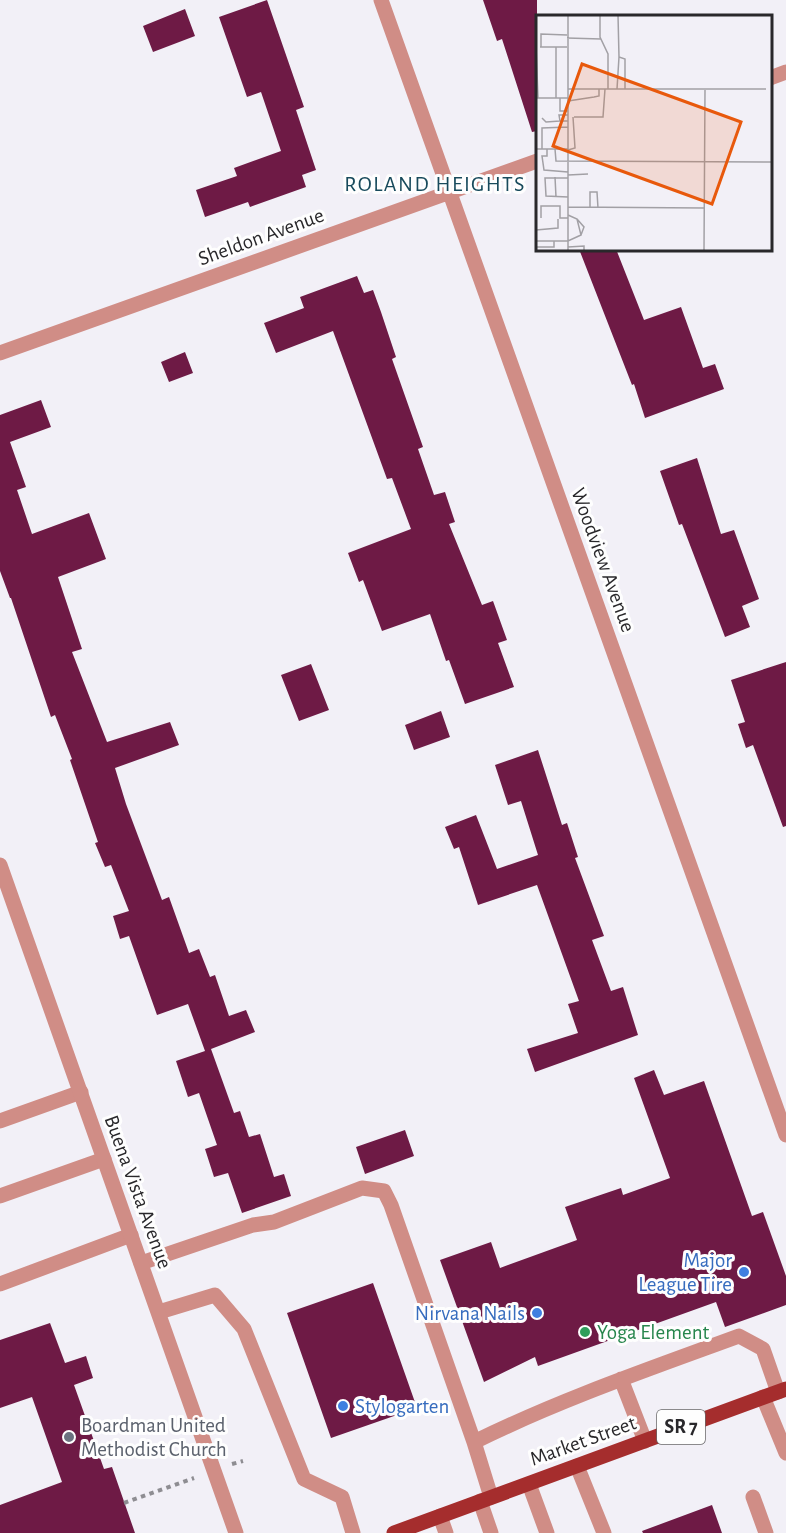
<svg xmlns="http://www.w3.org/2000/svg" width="786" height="1533" viewBox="0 0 786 1533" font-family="'Alegreya Sans',sans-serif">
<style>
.building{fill:#6e1a45}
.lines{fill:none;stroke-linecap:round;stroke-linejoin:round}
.path{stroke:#8e8d92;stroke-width:4;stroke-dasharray:4.5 4.5;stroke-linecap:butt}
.service{stroke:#d08d86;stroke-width:15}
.minor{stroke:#d08d86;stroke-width:15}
.primary{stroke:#a52d2d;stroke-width:15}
.shop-dot{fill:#3f7fe0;stroke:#fefefe;stroke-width:2}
.leisure-dot{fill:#2e9e5b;stroke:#fefefe;stroke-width:2}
.worship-dot{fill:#6b7280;stroke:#fefefe;stroke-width:2}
.labels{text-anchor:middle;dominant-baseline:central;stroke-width:6;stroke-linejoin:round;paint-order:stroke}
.shield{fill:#fefefe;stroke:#69686a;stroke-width:1.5}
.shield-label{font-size:20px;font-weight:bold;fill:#29282b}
.street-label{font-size:21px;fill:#29282b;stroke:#fefefe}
.shop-label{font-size:21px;fill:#366cbe;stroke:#fefefe;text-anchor:end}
.leisure-label{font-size:21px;fill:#27864d;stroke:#fefefe;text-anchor:start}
.worship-label{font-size:21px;fill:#5b616d;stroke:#fefefe;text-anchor:start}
.neighbourhood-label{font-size:22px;letter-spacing:1.5px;fill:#184a5c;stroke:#fefefe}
.inset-road{fill:none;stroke:#a2a0a5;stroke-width:1.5}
.view{fill:#e8590c;fill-opacity:0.15;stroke:#e8590c;stroke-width:3}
.inset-edge{fill:none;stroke:#29282b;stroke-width:3}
</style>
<rect width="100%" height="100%" fill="#f2f0f7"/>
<path class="building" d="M267 0 304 107 296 110 316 170 302 175 306 187 250 207 248 202 205 217 196 190 237 176 234 168 281 151 261 92 247 97 219 17Z
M483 0H537V131L532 132 502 39 497 41Z
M185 9 195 36 153 52 143 26Z
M579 249H616L644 320 681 307 703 368 715 364 724 389 645 418 634 384 632 385Z
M357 276 364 293 373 290 381 312 396 357 392 359 423 447 418 449 434 495 445 492 455 522 449 524 482 605 493 601 507 640 498 643 514 687 465 704 449 660 446 661 430 614 382 631 363 580 359 582 348 553 411 529 392 478 387 479 333 331 276 353 264 323 304 308 300 297Z
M185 352 193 373 169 382 161 362Z
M41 400 51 427 10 442 26 487 17 490 32 534 89 513 106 559 58 577 82 649 72 652 107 742 170 722 179 745 115 768 126 804 162 900 169 897 189 953 199 949 210 977 215 975 229 1016 246 1010 255 1032 211 1049 234 1113 240 1111 249 1137 260 1134 274 1177 284 1174 291 1196 242 1213 228 1173 214 1177 205 1149 217 1145 199 1093 188 1097 176 1061 205 1051 188 1004 157 1015 129 936 120 939 113 916 129 911 111 865 105 867 95 843 98 842 70 760 72 759 55 715 51 717 11 598H10L0 571V415Z
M697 458 721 534 734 530 759 599 742 606 750 627 725 637 682 524 679 525 660 471Z
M786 662V826L783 827 753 745 746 748 738 724 745 722 731 680Z
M311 664 329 710 299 721 281 675Z
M441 711 450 737 414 750 405 725Z
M538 750 562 825 567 823 578 857 575 858 604 936 592 940 611 991 623 987 638 1035 535 1072 527 1049 578 1033 568 1004 579 1001 537 885 478 905 459 847 454 849 445 827 476 815 497 869 538 855 521 801 508 805 495 765Z
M654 1070 664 1095 704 1081 752 1216 763 1212 786 1276V1305L725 1327 716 1302 538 1366 535 1357 484 1382 440 1260 491 1242 500 1268 577 1240 565 1207 621 1188 623 1195 670 1178 634 1078Z
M405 1130 414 1156 365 1174 356 1147Z
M373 1283 417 1408 331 1438 287 1313Z
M50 1323 65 1363 86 1356 93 1378 74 1385 104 1469 112 1467 135 1533H0V1505L62 1482 32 1397 0 1408V1340Z
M712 1505 722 1533H643L642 1531Z"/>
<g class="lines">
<path class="path" d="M232 1464 243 1461
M124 1503 194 1478"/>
<path class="service" d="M0 1121 81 1092
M0 1196 104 1159
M141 1263 253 1225 274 1222 362 1188 384 1191 391 1205 474 1442
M0 1284 131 1235
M159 1312 215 1295 244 1329 304 1479 342 1497 353 1533
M621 1379 645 1441
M577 1466 604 1533
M529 1484 547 1533
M491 1497 474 1442C559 1400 649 1369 739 1336L763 1349 778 1392
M753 1497 766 1533
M480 1501 491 1533
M440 1516 446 1533"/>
<path class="minor" d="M381 0 786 1135
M770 78 786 72
M0 353 537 161
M0 865 236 1533
M763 1397 786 1453"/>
<path class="primary" d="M394 1533 786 1389"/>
</g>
<g class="shop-dot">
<circle cx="744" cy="1272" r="6"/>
<circle cx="537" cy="1313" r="6"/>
<circle cx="343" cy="1406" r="6"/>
</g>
<circle class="leisure-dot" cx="585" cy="1332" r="6"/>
<circle class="worship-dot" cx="69" cy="1437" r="6"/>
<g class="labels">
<rect class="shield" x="657" y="1410" width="48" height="34" rx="4.5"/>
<g class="shield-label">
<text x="681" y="1427">SR 7</text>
</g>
<g class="street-label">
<text transform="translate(261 237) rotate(-20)">Sheldon Avenue</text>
<text transform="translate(603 560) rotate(70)">Woodview Avenue</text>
<text transform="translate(138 1192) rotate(70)">Buena Vista Avenue</text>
<text transform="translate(583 1441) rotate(-20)">Market Street</text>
</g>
<g class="shop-label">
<text x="732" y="1260">Major<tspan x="732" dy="24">League Tire</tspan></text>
<text x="525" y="1313">Nirvana Nails</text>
<text x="355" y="1406" text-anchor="start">Stylogarten</text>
</g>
<g class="leisure-label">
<text x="597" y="1332">Yoga Element</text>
</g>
<g class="worship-label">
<text x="81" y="1425">Boardman United<tspan x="81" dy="24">Methodist Church</tspan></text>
</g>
<g class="neighbourhood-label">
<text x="435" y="184">ROLAND HEIGHTS</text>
</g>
</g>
<g transform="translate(536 15)">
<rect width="236" height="236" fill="#f2f0f7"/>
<path class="inset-road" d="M32 0V235M64 0V22L72 39V74M82 0 83 42 89 44V74M31 23 65 24M0 31 2 83M4 32H31M5 32V19L31 20M32 74H230M81 74 83 42M1 83H32M20 83V32M24 83V96H32M32 86 58 82 63 81V74M32 100H23L24 106H32M38 102H67L69 74M6 103 10 107 24 106M0 134H32M6 134V113L32 112M11 134V141H6L8 155 32 157M19 134 20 146 236 147M32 135 39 133 37 102M32 160 52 159M19 162 20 182M32 163H9L10 181 32 182M32 192 168 193M54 193V177H61L62 193M5 203V191H24V203H32M41 204 48 212 45 220M0 215 22 213V204M0 226H32L45 220 41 204 32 200M0 232H18V226M32 232 48 231V235M168 235 169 75"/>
<path class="view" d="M46 49 205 107 176 189 17 131Z"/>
<rect width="236" height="236" class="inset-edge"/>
</g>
</svg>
